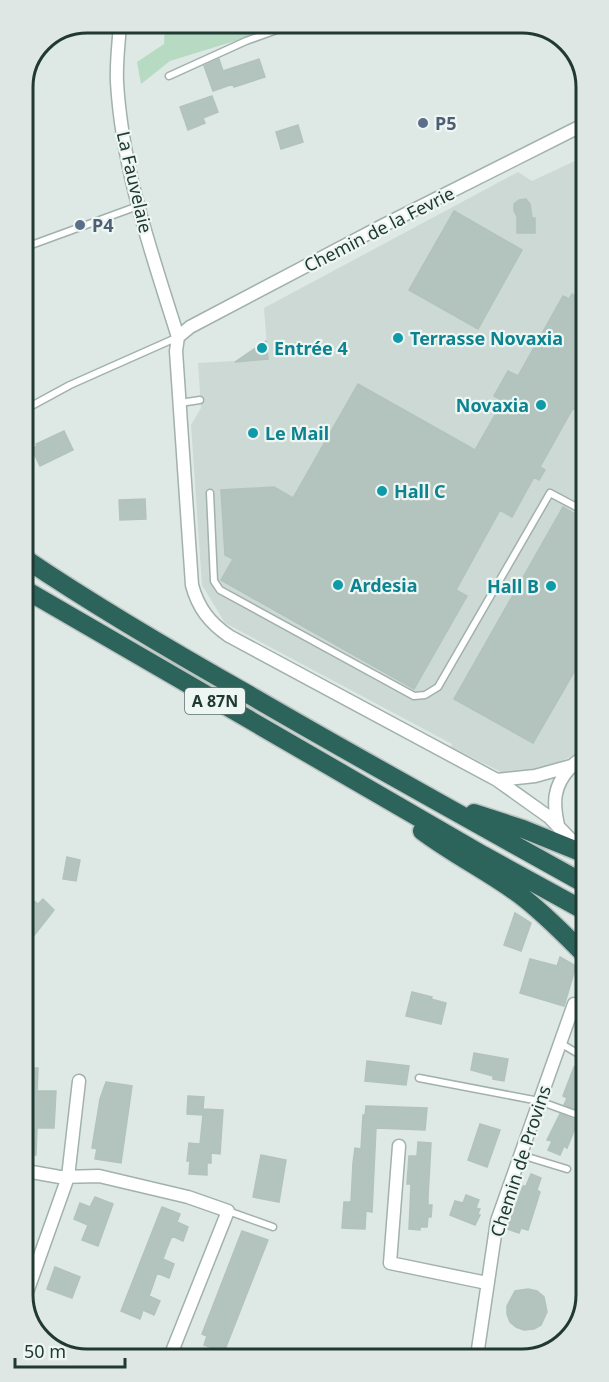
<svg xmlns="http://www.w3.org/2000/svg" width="609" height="1382" viewBox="0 0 609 1382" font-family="'Noto Sans',sans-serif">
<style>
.built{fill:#ccd9d4}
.green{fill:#b6dbc2}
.building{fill:#b3c4be;stroke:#b1c3bc;stroke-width:1.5}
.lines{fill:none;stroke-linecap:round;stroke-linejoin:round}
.service-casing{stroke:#a1b1ac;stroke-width:9}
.minor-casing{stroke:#a1b1ac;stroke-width:15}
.motorway-casing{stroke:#bcc4c2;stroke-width:21}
.service{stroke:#fff;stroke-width:6}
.minor{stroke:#fff;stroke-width:12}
.motorway{stroke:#2c645c;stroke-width:18}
.service-dot{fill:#5c6f8a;stroke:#eef6f3;stroke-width:2}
.culture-dot{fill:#0f9aa8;stroke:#eef6f3;stroke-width:2}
.labels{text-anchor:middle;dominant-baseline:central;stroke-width:4.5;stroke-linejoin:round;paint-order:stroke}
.shield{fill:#eef6f3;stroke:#5e726d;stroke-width:1.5}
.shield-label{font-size:16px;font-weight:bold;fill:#203933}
.service-label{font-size:18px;font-weight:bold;fill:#4e5e75;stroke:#eef6f3;text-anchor:start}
.street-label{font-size:18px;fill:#203933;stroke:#eef6f3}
.culture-label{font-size:18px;font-weight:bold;fill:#0d838f;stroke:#eef6f3;text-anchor:start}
.rim{fill:none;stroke:#203933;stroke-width:3}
</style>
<rect width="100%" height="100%" fill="#dee9e5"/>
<path class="built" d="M583 138 585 743 578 751 568 758 545 769 531 772 505 774 451 747 452 744 225 623 202 585 191 425 201 408 198 363 268 359 264 308 518 172 532 181 577 160 578 140Z"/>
<path class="green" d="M165 23H247L251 36 170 61 141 84 137 62 164 44Z"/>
<path class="building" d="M219 59 223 71 259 59 265 77 234 87 233 84 213 91 204 66Z
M212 96 218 112 203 118 205 123 188 130 180 107Z
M298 125 303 142 281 149 276 132Z
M526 199 530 204 532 218H535V233H517V216L514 211V204L519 200Z
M454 211 522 250 478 329 409 290Z
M572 294 582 300 580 303 584 307V390L579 398 584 401 578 411 573 408 540 467 545 470 539 480 534 477 512 517 500 510 456 590 467 596 414 689 221 580 233 559 225 555 221 490 274 487 293 498 358 384 475 450 503 401 494 396 508 371 518 376 563 296 569 299Z
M266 341 268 359 235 362Z
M64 431 73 450 40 466 32 449 37 446 36 444Z
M145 499 146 519 120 520 119 500Z
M563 507 584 519 585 653 533 743 454 699Z
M67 857 80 860 76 881 63 879Z
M43 899 54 910 25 947V913L34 901 38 904Z
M515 913 531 923 521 951 504 945Z
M560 957 576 966 564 1006 520 993 530 959 557 966Z
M412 992 432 997 431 999 446 1003 441 1024 406 1016Z
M474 1053 508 1059 504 1081 493 1079V1076L471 1070Z
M586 1060V1101L582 1111 564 1105 567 1098 563 1096 574 1067Z
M367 1061 409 1066 406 1085 365 1081Z
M25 1068H38L37 1091H56L54 1128H37L36 1155H26Z
M106 1082 132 1086 121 1163 95 1159 97 1149 92 1148 100 1099Z
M188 1096 204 1097 203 1109 223 1110 220 1154 211 1153V1163H207V1175L189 1174 190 1161H187L189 1143 200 1144 203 1115 187 1114Z
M366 1106 427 1108 425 1130 376 1128 372 1212 366 1211 365 1229 342 1228 344 1202H351L353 1163 355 1148 361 1149 363 1115H365Z
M560 1114 578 1121 567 1148 564 1146 560 1155 548 1150 552 1141 547 1140Z
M480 1124 500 1130 487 1167 468 1160Z
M418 1142 431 1143 428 1197V1205H432L431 1217H428L427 1227H420V1230L409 1229 411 1184H407L409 1156H417Z
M261 1155 286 1160 279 1202 253 1197Z
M531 1174 541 1178 537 1190 540 1192 528 1230 521 1228 519 1233 507 1229 523 1186H526Z
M466 1195 479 1200 476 1208 480 1209 478 1214 480 1215 475 1225 450 1215 455 1201 463 1203Z
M95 1197 113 1204 98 1246 82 1240 88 1225 74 1219 80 1203 90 1207Z
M162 1207 180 1214 177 1222 188 1227 183 1241 172 1236 167 1248 163 1259 174 1264 169 1278 157 1273 153 1285 149 1296 160 1301 154 1315 143 1310 140 1319 121 1311Z
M242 1231 268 1240 224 1352 204 1345 207 1336 202 1334Z
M55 1267 80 1277 72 1298 47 1289Z
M528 1289 537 1291 544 1297 547 1312 541 1325 534 1329 524 1330 516 1327 510 1322 507 1314V1306L515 1291Z"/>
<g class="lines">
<g class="service-casing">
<path id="service" d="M169 76 246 41 296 23
M23 248 138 206
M180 403 200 400
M24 410 70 385 178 337
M210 493 214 581 220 590 414 696 425 695 438 687 550 493 584 511
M574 1004 586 995
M560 1043 577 1053
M419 1078 539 1101 586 1118
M521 1155 567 1169
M228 1211 273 1227"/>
</g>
<g class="minor-casing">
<path id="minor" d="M120 23C119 42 116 62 117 82 122 170 152 254 178 337
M178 337 176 351 192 585C198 608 210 623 229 636L497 780 549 817 579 848
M178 337 190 327 382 226 583 125
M497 780 535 776 571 766
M558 825C553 803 553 786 570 768 574 763 580 760 585 755
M399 1146 390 1263 487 1283
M26 1171 60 1177 99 1176 188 1197 228 1211 173 1349 184 1359
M26 1295 68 1177 79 1081
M477 1356 497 1221 574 1004"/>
</g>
<g class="motorway-casing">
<path id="motorway" d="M24 558C98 608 175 653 253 697 363 761 474 822 585 884
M24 589 483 855 585 911
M474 813 523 829 585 854
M422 831C454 855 489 872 520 895 544 913 565 935 586 956"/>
</g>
<use href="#service" class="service"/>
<use href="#minor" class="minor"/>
<use href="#motorway" class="motorway"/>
</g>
<g class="service-dot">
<circle cx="423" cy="123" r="6"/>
<circle cx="80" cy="225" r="6"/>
</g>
<g class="culture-dot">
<circle cx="398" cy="338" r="6"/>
<circle cx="262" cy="348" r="6"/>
<circle cx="541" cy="405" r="6"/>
<circle cx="253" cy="433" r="6"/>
<circle cx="382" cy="491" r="6"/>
<circle cx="338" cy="585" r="6"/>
<circle cx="551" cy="586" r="6"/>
</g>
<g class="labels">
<rect class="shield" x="185" y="688" width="60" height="26" rx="4.5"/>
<g class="shield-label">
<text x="215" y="701">A 87N</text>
</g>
<g class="service-label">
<text x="435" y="123">P5</text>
<text x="92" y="225">P4</text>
</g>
<g class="street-label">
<text transform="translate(135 182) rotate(77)">La Fauvelaie</text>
<text transform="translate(379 229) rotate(-27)">Chemin de la Fevrie</text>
<text transform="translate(520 1161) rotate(-72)">Chemin de Provins</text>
</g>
<g class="culture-label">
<text x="410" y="338">Terrasse Novaxia</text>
<text x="274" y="348">Entrée 4</text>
<text x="529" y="405" text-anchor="end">Novaxia</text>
<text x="265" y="433">Le Mail</text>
<text x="394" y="491">Hall C</text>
<text x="350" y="585">Ardesia</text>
<text x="539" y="586" text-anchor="end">Hall B</text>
</g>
</g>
<path d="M0 0H609V1382H0ZM87 33H522A54 54 0 0 1 576 87V1295A54 54 0 0 1 522 1349H87A54 54 0 0 1 33 1295V87A54 54 0 0 1 87 33Z" fill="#dee7e4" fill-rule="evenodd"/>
<path class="rim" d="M87 33H522A54 54 0 0 1 576 87V1295A54 54 0 0 1 522 1349H87A54 54 0 0 1 33 1295V87A54 54 0 0 1 87 33Z"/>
<path d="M15 1358v9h110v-9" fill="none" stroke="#203933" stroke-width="3"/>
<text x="24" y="1358" font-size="18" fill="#203933" stroke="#eef6f3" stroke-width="4.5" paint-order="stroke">50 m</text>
</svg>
